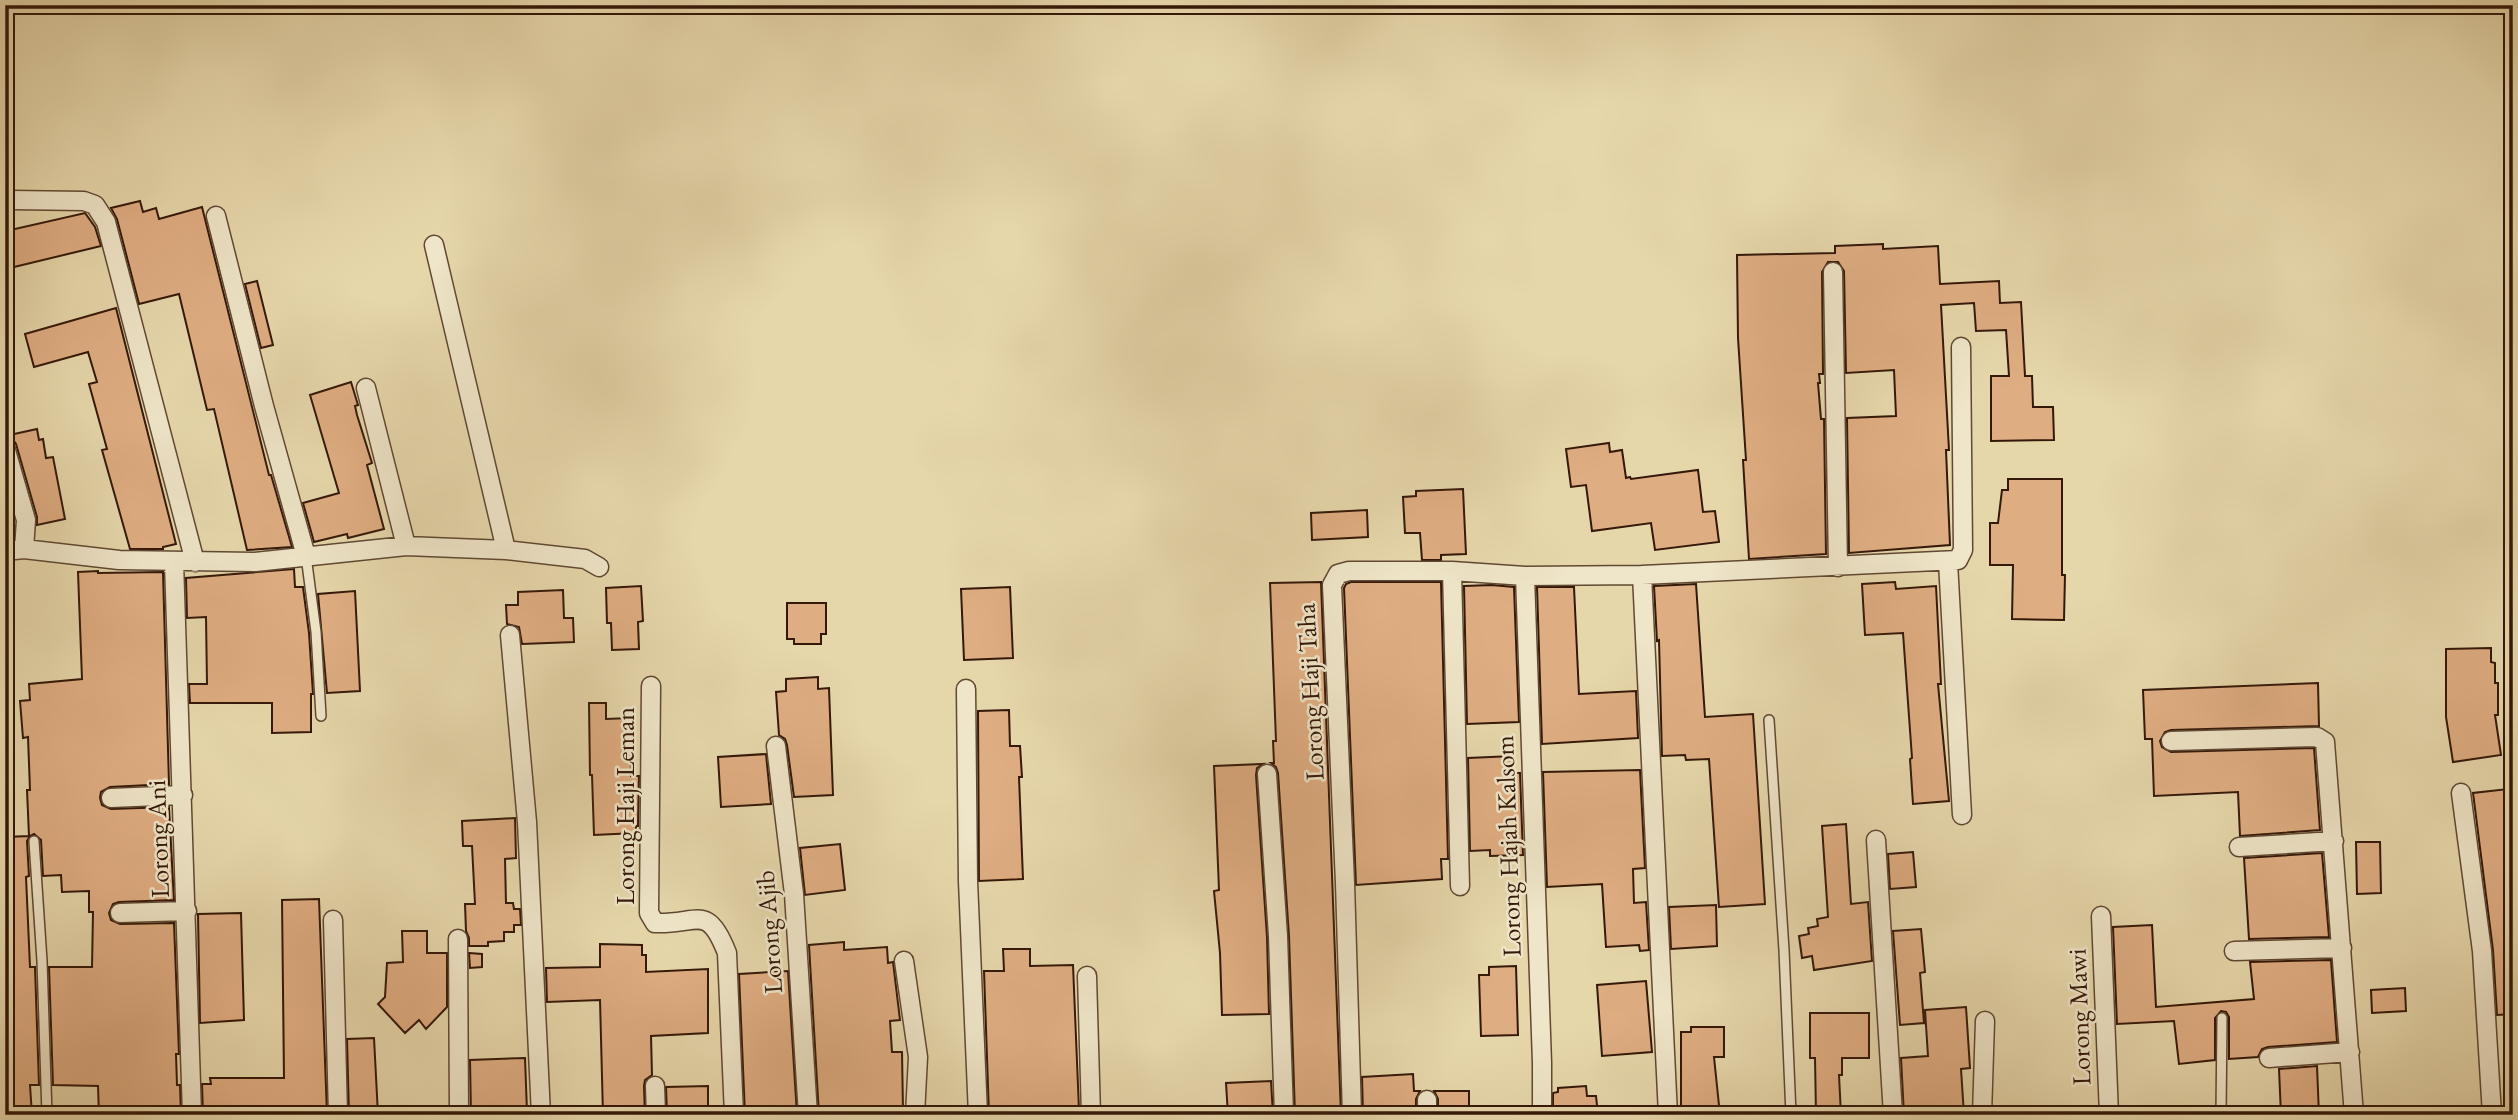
<svg xmlns="http://www.w3.org/2000/svg" width="2518" height="1120" viewBox="0 0 2518 1120" font-family="'EB Garamond',serif">
<style>
.building{fill:#dfad82;stroke:#341809;stroke-width:2}
.lines{fill:none;stroke-linecap:round;stroke-linejoin:round}
.service-casing{stroke:#604832;stroke-width:12}
.minor-casing{stroke:#604832;stroke-width:21}
.service{stroke:#efe5c8;stroke-width:9}
.minor{stroke:#efe5c8;stroke-width:18}
.labels{text-anchor:middle;dominant-baseline:central;stroke-width:5;stroke-linejoin:round;paint-order:stroke}
.street-label{font-size:26px;fill:#341809;stroke:#efe5c8}
</style>
<rect width="100%" height="100%" fill="#e6d7ab"/>
<filter id="stains"><feTurbulence type="fractalNoise" baseFrequency=".00286" numOctaves="4"/><feColorMatrix values="0 0 0 0 .2 0 0 0 0 .09 0 0 0 0 .02 0 0 0 .5 -.17"/></filter>
<radialGradient id="worn" r=".72"><stop offset=".6" stop-color="#630" stop-opacity="0"/><stop offset="1" stop-color="#630" stop-opacity=".3"/></radialGradient>
<path class="building" d="M140 201 143 212 156 208 159 219 202 207 269 475H271L292 547 247 550 214 409 207 410 179 294 139 304 117 219 111 208Z
M85 213 95 227 101 246 14 267 6 231Z
M1883 244V249L1938 246 1940 284 1999 281 2000 303 2021 302 2025 376H2032L2033 407H2053L2054 440 1991 441V376H2009L2006 330 1976 331 1974 303 1941 305 1949 450H1946L1950 545 1849 553 1847 418 1896 416 1894 370 1846 373 1844 271 1838 262H1828L1822 272 1823 374H1819L1820 383H1818L1821 419H1824L1826 554 1749 559 1743 460H1746L1738 338 1737 255 1835 253V246Z
M257 281 273 345 261 348 245 284Z
M116 308 176 544 163 547V549H130L102 450 107 449 89 384 97 382 88 352 34 367 25 334Z
M351 382 358 405 355 406 357 415 372 463 367 465 384 529 348 538 347 534 314 542 303 503 339 493 310 395Z
M37 429 39 440 43 439 46 458 53 457 65 519 37 525V517L16 444 12 438 5 436Z
M1609 443 1610 452 1622 450 1626 478 1630 477 1631 479 1698 470 1703 512 1715 511 1719 542 1655 550 1651 523 1592 531 1586 485 1571 487 1566 449Z
M2008 479H2062V575H2065L2064 620 2012 619 2013 565H1990V523H1998L2002 490H2008Z
M5 489 14 521 5 523Z
M1463 489 1466 554 1441 555V560H1422L1420 533H1405L1403 497 1416 496V491Z
M1367 510 1368 537 1312 540 1311 513Z
M294 569 295 587H303L309 633 313 694H311V732L272 733V703H190L189 684H207L206 617 187 618 186 578Z
M98 571V573L163 572 169 784 110 787 101 792 100 798 102 805 111 809 169 807 174 900 119 902 113 904 109 913 111 920 120 924 174 923 179 1054H176L177 1085H180L181 1115H99L98 1086 53 1085 49 967H92L93 912H89V891L62 892 61 875 43 876 41 840 34 834 30 836 27 841 29 876 26 877 30 967H35L39 1085H30L32 1115H5V837L29 836 27 790H30L28 737 23 738 20 701 30 700 29 684 82 679 78 572Z
M1321 582 1341 1115H1295L1289 936 1278 773 1276 767 1271 763H1274L1273 741H1276L1270 583Z
M1351 582H1441L1448 859H1441L1442 879 1356 885 1344 588 1346 584Z
M1895 582 1896 589 1936 586 1941 684H1938L1949 801 1913 804 1910 759 1912 758 1903 633 1865 635 1862 584Z
M1696 584 1705 717 1753 714 1765 904 1719 907 1709 759 1686 760 1685 755 1662 756 1659 640 1657 641 1654 586Z
M1492 585 1514 587 1519 722 1467 724 1464 586Z
M641 586 643 621 638 622 639 649 612 650 611 623H607L606 588Z
M1010 587 1013 658 964 660 961 589Z
M1537 587H1574L1579 694 1636 691 1638 738 1542 744Z
M563 590 564 618H573L574 642 522 644 519 627 507 624 506 605H518V592Z
M355 591 360 691 327 693 318 594Z
M787 603H826V634H821V644H794V639H787Z
M2491 648V662L2495 663V683H2498V715H2495L2501 755 2453 762 2446 717V649Z
M818 677V689L829 688 833 795 794 797 787 745 785 739 779 735 776 692 786 691V679Z
M2318 683 2319 726 2171 730 2165 732 2160 741 2162 747 2171 752 2314 748 2320 830 2240 836 2238 792 2154 796 2152 739H2145L2143 690Z
M589 703H606V719L630 718 631 776H639L638 826H636V833L594 835 592 775H590Z
M1009 710 1010 746H1020L1022 777H1019L1023 879 979 881 978 711Z
M766 754 771 804 721 807 718 757Z
M1513 756V773H1520L1523 855 1490 856V850L1470 851 1468 758Z
M1263 764 1257 768 1256 775 1267 937 1269 1014 1222 1015 1220 953 1214 891 1219 890 1214 766Z
M1640 770 1645 868 1633 869 1634 903 1646 902 1649 950 1640 951 1639 945 1606 947 1602 884 1547 887 1543 772Z
M2508 789 2513 833V1014L2497 1015 2493 950 2473 793Z
M515 818 516 858 505 859 506 903H513L514 909H520L521 925H514V932H504V941L488 942V946H469V938L466 931 465 904H475L472 846H463L462 821Z
M1846 824 1851 904 1868 902 1872 961 1814 970 1812 956 1802 958 1799 936 1809 934 1808 928 1818 926 1817 919 1828 917 1822 826Z
M2356 842H2380L2381 893 2357 894Z
M840 844 845 890 805 895 800 848Z
M1913 852 1916 887 1890 889 1888 854Z
M2322 853 2329 937 2249 939 2244 858Z
M319 899 327 1114 203 1115 202 1084H211L210 1078H284L282 900Z
M1716 905 1717 946 1671 949 1669 907Z
M241 913 244 1020 200 1023 198 914Z
M2152 925 2156 1007 2254 999 2250 962 2331 960 2337 1042 2268 1047 2262 1049 2258 1057 2229 1059V1017L2226 1012 2221 1011 2215 1018V1060L2179 1064 2174 1021 2117 1024 2113 927Z
M1921 929 1925 972 1920 973 1924 1023 1900 1025 1893 931Z
M402 931H427V953H447V1007L426 1029 419 1020 405 1033 378 1004 385 997 387 963 403 962Z
M844 942V950L887 947 888 963 893 962 900 1020 890 1021 892 1052H902L903 1110 852 1112V1115H819L809 945Z
M600 944 642 945V955H646V972L708 969V1033L651 1036 652 1075 645 1080 644 1086 645 1115H603L600 1000 547 1002 546 968 600 967Z
M1003 949H1030V966L1073 965 1079 1110H1075V1115H989L984 971H1004Z
M469 953 482 954V967L470 968Z
M1516 966 1518 1035 1481 1036 1479 975H1489V967Z
M788 971 797 1115H745L739 974Z
M1646 981 1652 1052 1602 1056 1597 985Z
M2405 988 2406 1011 2372 1013 2371 990Z
M1966 1007 1970 1068 1961 1069 1964 1115H1904L1901 1058 1928 1056 1925 1010Z
M1810 1013H1869V1058H1842V1075H1839L1841 1115H1816L1815 1058H1810Z
M1691 1027H1724V1057H1714L1720 1115H1681V1032H1691Z
M374 1038 378 1115H349L347 1039Z
M525 1058 527 1112 471 1115 470 1060Z
M2317 1066 2319 1115H2281L2279 1069Z
M1413 1074 1414 1091H1420L1416 1099V1115H1363L1362 1077Z
M1271 1081 1273 1115H1228L1226 1083Z
M708 1086V1115H667L666 1087Z
M1586 1086 1587 1096H1596L1598 1115H1553V1093L1558 1092V1088Z
M1434 1091H1469V1115H1438V1099Z"/>
<g class="lines">
<g class="service-casing">
<path id="service" d="M306 556 316 632 321 716
M1769 720 1784 950 1791 1115
M34 841 42 961 47 1115
M2221 1115 2222 1018"/>
</g>
<g class="minor-casing">
<path id="minor" d="M11 200 84 201 95 205 106 222 195 562
M216 216 264 406 306 556
M434 245 506 550
M1833 272 1838 567
M366 388 406 546
M5 447 26 520 24 549
M5 551 24 549 119 560 255 562 406 546 506 550 585 559 599 567
M174 562 192 1115
M1948 562 1962 815
M1452 571 1460 886
M1642 575 1668 1115
M1525 576 1542 1063V1115
M510 635 527 822 541 1115
M651 686 649 913 655 923C698 925 707 902 727 953L734 1115
M966 689 968 881 978 1115
M2171 741 2317 737 2325 742 2354 1115
M776 746 794 894 808 1115
M1267 774 1278 936 1284 1115
M2461 793 2482 951 2492 1115
M111 798 183 795
M1876 840 1893 1115
M2239 847 2334 841
M120 913 187 911
M2101 916 2109 1115
M333 920 338 1115
M458 939 459 1115
M2234 951 2342 948
M904 961 918 1057 915 1115
M1087 976 1091 1115
M2269 1058 2350 1052
M655 1086 656 1115
M1427 1100V1115
M1352 1115 1345 883 1332 585 1338 574 1349 571H1452L1525 576 1642 575 1958 560 1963 550 1961 347
M1982 1115 1985 1021"/>
</g>
<use href="#service" class="service"/>
<use href="#minor" class="minor"/>
</g>
<g class="labels">
<g class="street-label">
<text transform="translate(1310 692) rotate(-93)">Lorong Haji Taha</text>
<text transform="translate(625 806) rotate(-90)">Lorong Haji Leman</text>
<text transform="translate(158 839) rotate(-92)">Lorong Ani</text>
<text transform="translate(1508 846) rotate(-92)">Lorong Hajah Kalsom</text>
<text transform="translate(769 932) rotate(-94)">Lorong Ajib</text>
<text transform="translate(2079 1017) rotate(-92)">Lorong Mawi</text>
</g>
</g>
<rect width="2518" height="1120" fill="none" stroke="#e6d7ab" stroke-width="28"/>
<rect x="7" y="7" width="2504" height="1106" fill="none" stroke="#341809" stroke-width="3.5"/>
<rect x="14" y="14" width="2490" height="1092" fill="none" stroke="#341809" stroke-width="2"/>
<rect width="100%" height="100%" filter="url(#stains)"/>
<rect width="100%" height="100%" fill="url(#worn)"/>
</svg>
